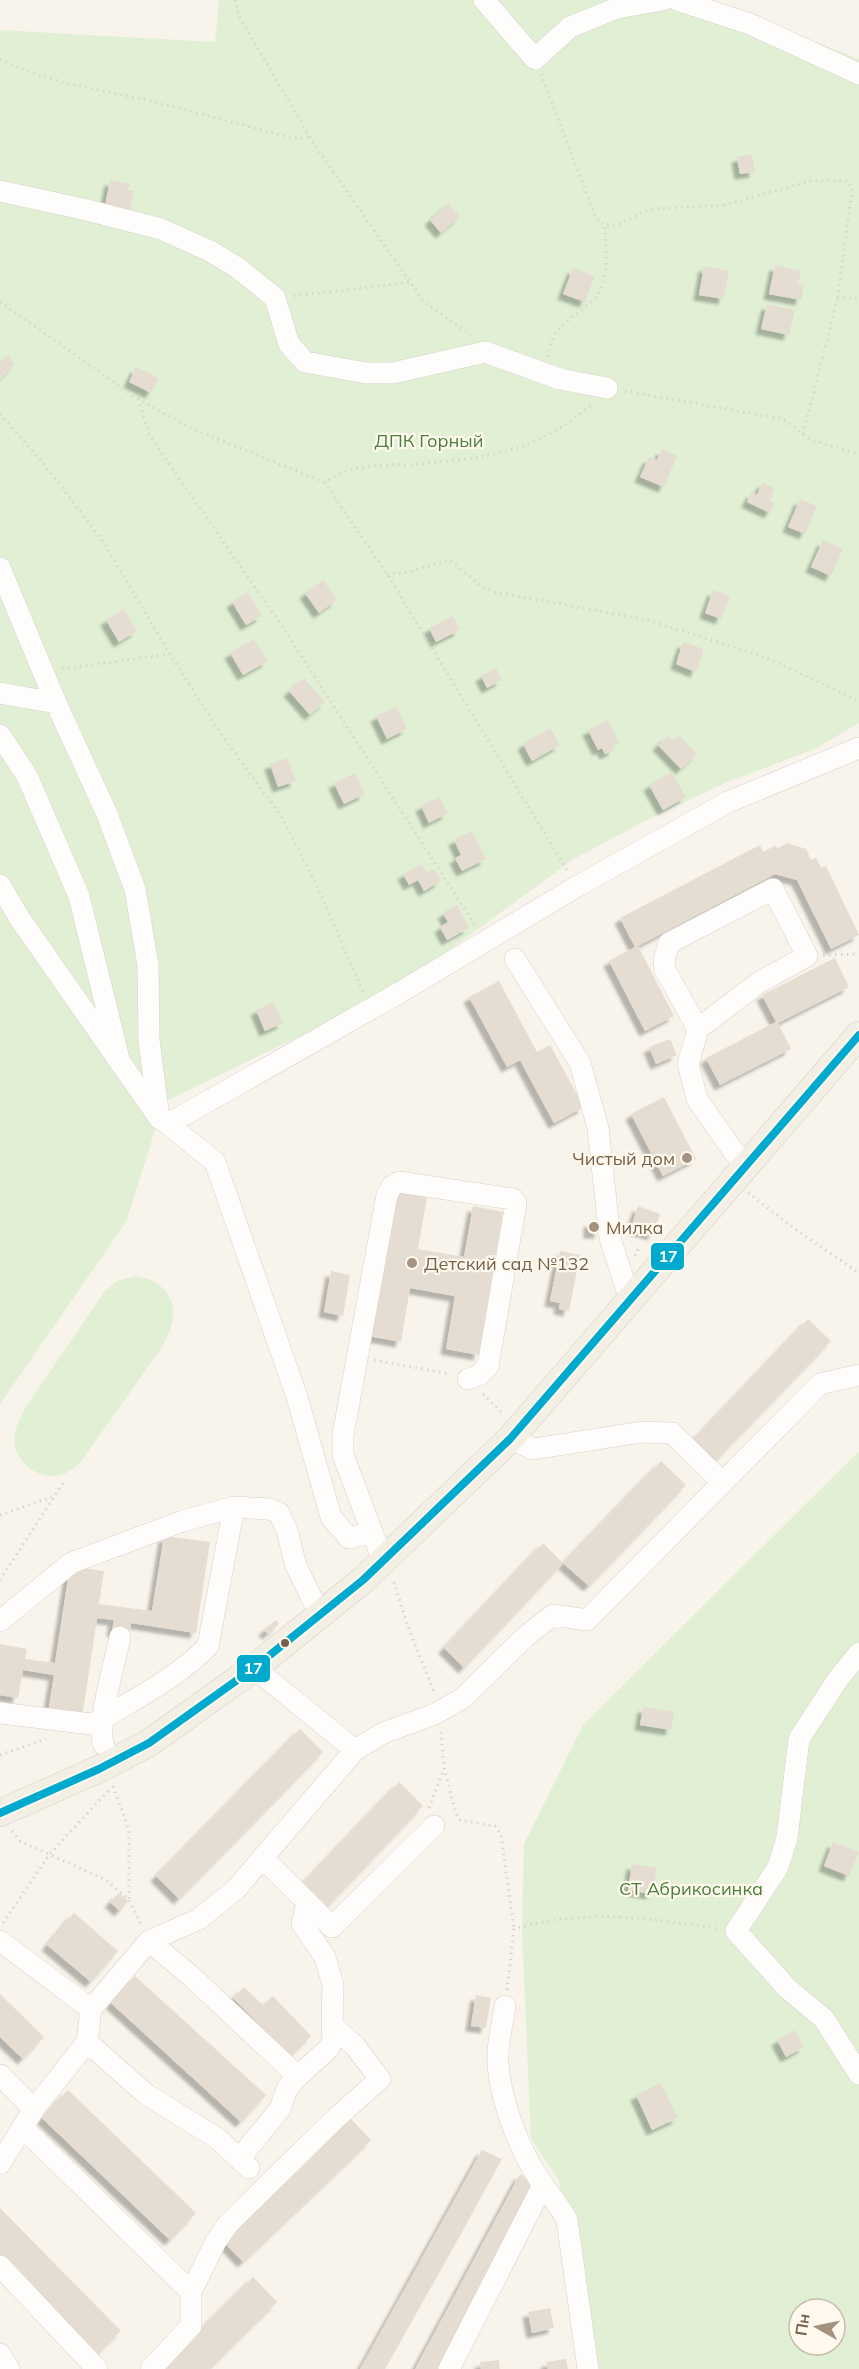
<svg xmlns="http://www.w3.org/2000/svg" width="859" height="2369" viewBox="0 0 859 2369" font-family="Mulish,sans-serif">
<style>
.green{fill:#e1f0d5;fill-rule:evenodd}
.building{fill:#e5ddd2;filter:url(#shadow)}
.lines{fill:none;stroke-linecap:round;stroke-linejoin:round}
.minor-casing{stroke:#d7d1c9;stroke-width:22}
.major-casing{stroke:#d7cfc6;stroke-width:28}
.path{stroke:#dad4cd;stroke-width:3;stroke-dasharray:1.5 4.5;stroke-linecap:butt}
.minor{stroke:#fefdfc;stroke-width:21}
.major{stroke:#f3efe5;stroke-width:27}
.bus-1-casing{stroke:#fffaed;stroke-width:12}
.bus-1{stroke:#00a9ce;stroke-width:8}
.poi-dot{fill:#a59382;stroke:#fffaed;stroke-width:2}
.bus-dot{fill:#785f49;stroke:#fffaed;stroke-width:2}
.labels{text-anchor:middle;dominant-baseline:central;stroke-width:4.5;stroke-linejoin:round;paint-order:stroke}
.park-label{font-size:18px;fill:#4c7f40;stroke:#fffaed}
.poi-label{font-size:18px;fill:#785f49;stroke:#fffaed;text-anchor:start}
.line-badge{stroke:#fffaed;stroke-width:2}
.badge-label{font-size:16px;text-anchor:middle;font-weight:bold;fill:#fff}
</style>
<defs>
<filter id="shadow"><feDropShadow dx="-5.5" dy="5.5" stdDeviation="1.5" flood-color="#0004"/></filter>
</defs>
<rect width="100%" height="100%" fill="#f8f4eb"/>
<path class="green" d="M219 0H708L859 59V723L817 748 723 784 647 820 574 859 430 964 369 1003 164 1102 126 1222 0 1404V30L215 42Z
M135 1276C141 1278 149 1278 153 1281 182 1297 175 1324 162 1347L80 1463C75 1467 69 1472 64 1474 41 1483 13 1462 14 1438 15 1426 21 1417 26 1407L104 1292 117 1281Z
M859 1451V2369H593L572 2285 559 2181 531 2139 522 1932 524 1844 583 1725ZM799 2309H835V2345H799Z"/>
<path class="building" d="M752 154 755 172 740 174 737 157Z
M110 180 130 184 128 190 134 191 130 211 105 206Z
M448 203 460 216 441 233 430 220Z
M775 265 801 271 798 284 804 285 801 300 769 294Z
M704 266 729 271 724 299 699 295Z
M573 268 595 276 585 302 563 294Z
M767 304 795 310 789 335 761 329Z
M7 355 15 364 0 379V362Z
M136 367 159 378 151 393 129 382Z
M662 449 677 456 664 487 640 477 649 457 657 460Z
M763 482 775 489 770 501 775 503 770 513 747 502 752 492 757 495Z
M800 499 817 506 805 534 788 527Z
M823 540 843 549 831 576 811 567Z
M323 580 337 600 319 613 305 593Z
M713 590 730 596 721 619 705 613Z
M248 592 262 616 246 625 232 602Z
M124 609 137 631 119 642 106 620Z
M453 616 460 630 436 642 429 628Z
M254 639 268 661 243 675 230 653Z
M683 642 704 649 696 672 676 664Z
M496 668 502 680 487 688 481 676Z
M304 678 325 702 310 715 289 691Z
M397 707 407 729 387 739 376 716Z
M608 720 619 743 613 746 614 750 605 754 602 748 598 750 588 730Z
M550 728 560 745 532 761 523 744Z
M679 735 697 754 681 769 658 745 667 736 673 741Z
M287 758 296 781 278 787 270 764Z
M672 772 686 797 663 810 649 785Z
M355 773 365 794 344 804 334 783Z
M439 797 448 813 429 823 421 806Z
M472 831 486 859 462 871 455 858 461 855 454 840Z
M787 843 806 849 811 860 816 858 821 868 826 866 859 935 831 949 797 880 775 874 638 946 674 1016 645 1031 609 961 635 947 620 918 760 845 763 852 776 845 777 849Z
M422 864 427 873 434 869 441 881 424 891 418 880 409 885 403 874Z
M457 905 469 928 447 940 440 927 448 922 443 913Z
M835 958 849 987 778 1023 791 1049 720 1085 706 1058 776 1022 762 995Z
M499 981 537 1052 550 1045 584 1107 554 1123 520 1060 507 1067 469 997Z
M274 1002 283 1023 265 1031 256 1010Z
M670 1039 677 1055 656 1064 649 1047Z
M664 1097 696 1159 663 1176 631 1114Z
M394 1191 427 1197 418 1249 464 1257 473 1206 503 1212 479 1355 446 1349 455 1296 410 1288 401 1342 369 1336Z
M638 1206 660 1214 653 1235 631 1228Z
M599 1221 600 1233H589V1222Z
M560 1251 580 1255 569 1311 559 1309 560 1303 550 1301Z
M331 1271 350 1275 343 1316 324 1312Z
M808 1319 831 1341 716 1460 694 1439Z
M661 1461 686 1485 589 1586 563 1563Z
M164 1536 210 1542 196 1633 131 1623 130 1634 112 1631 114 1620 97 1618 82 1718 48 1713 54 1675 23 1670 18 1698 0 1695V1644L27 1649 25 1659 55 1663 70 1566 104 1571 99 1604 152 1611Z
M543 1543 563 1563 464 1668 444 1648Z
M276 1620 279 1624 268 1634 264 1630Z
M643 1707 674 1712 671 1730 640 1725Z
M300 1729 323 1752 179 1899 156 1876Z
M399 1782 423 1806 327 1907 302 1884Z
M833 1842 859 1852 849 1876 824 1866Z
M632 1864 657 1868 652 1894 628 1890Z
M119 1893 128 1901 120 1911 110 1902Z
M74 1913 118 1951 91 1982 47 1945Z
M135 1976 266 2095 241 2122 111 2003Z
M244 1987 263 2005 273 1996 311 2036 290 2056 233 1998Z
M0 1994 44 2037 23 2059 0 2037Z
M476 1995 491 1998 486 2028 471 2026Z
M795 2030 804 2047 786 2057 777 2040Z
M661 2083 678 2118 652 2130 636 2095Z
M68 2090 196 2213 170 2240 42 2118Z
M349 2117 371 2140 243 2262 221 2239Z
M482 2150 502 2159 453 2248 385 2369H360Z
M520 2174 536 2184 440 2369H415Z
M0 2208 121 2331 97 2354 0 2255Z
M253 2277 277 2302 209 2369H160Z
M550 2308 554 2328 532 2333 528 2312Z
M566 2359 568 2369H548L546 2362Z
M499 2360 500 2369H481L480 2362Z"/>
<g class="lines">
<g class="minor-casing">
<path id="minor" d="M484 0 535 59 570 27 617 8 663 0
M677 0 750 24 859 74
M0 191 87 210 161 229 210 251 238 268 275 298 289 344 305 362 366 373H393L485 352 560 379 607 388
M0 568 56 703 107 814 135 889 148 965 149 1040 159 1118 168 1124 399 993 576 887 728 802 859 748
M0 693 56 703
M0 735 27 776 79 896 120 1063
M0 885 20 919 157 1115
M515 959 580 1063 598 1128 610 1238 630 1300
M698 1029 665 970 664 960 669 943 773 889 807 956 758 983 698 1029 688 1064 697 1099 734 1152 747 1164
M168 1124 215 1162 297 1397 331 1517 349 1538 371 1532
M510 1439 533 1449 642 1432 672 1433 722 1482
M383 1561 343 1455V1435L387 1195 392 1186 399 1182 513 1199 516 1203 488 1366 479 1375 468 1379
M0 1621 71 1563 183 1521 234 1507 269 1509 279 1513 287 1530 296 1566 320 1615
M859 1653 838 1679 799 1739 787 1838 778 1867 736 1931 787 1988 824 2019 859 2074
M254 1668 355 1750
M0 1713 91 1724 102 1719C138 1697 178 1677 208 1646L234 1507
M104 1745C95 1729 116 1658 120 1637
M263 1858 332 1927 434 1826
M0 1941 91 2009
M149 1941 192 1977 290 2069
M505 2006C503 2021 499 2037 498 2052 496 2092 520 2153 543 2185 552 2197 560 2207 567 2220L588 2369
M87 2042 147 2095 217 2138 249 2168
M0 2075 34 2109
M22 2127 191 2292
M239 2159 280 2109 287 2089 294 2080 328 2049 333 2040 332 2025
M0 2164 34 2109 87 2042 91 2009 149 1941 199 1919 236 1889 355 1750 383 1733 435 1714 463 1698 525 1637 553 1615 587 1620 820 1384 859 1375
M0 2266 97 2369
M0 2354 9 2369
M151 2369 191 2326V2292L216 2241 229 2223 335 2119 380 2079 355 2046 332 2025 333 1985 325 1957 302 1924 307 1902
M449 2369 543 2185"/>
</g>
<g class="major-casing">
<path id="major" d="M0 1813 99 1769 149 1743 254 1668 363 1580 510 1439 859 1035"/>
</g>
<path class="path" d="M235 0 238 15 314 144 424 302 471 335
M0 59C43 82 94 88 141 99 192 111 242 125 293 138H310
M541 74 596 218 604 225 615 226 649 209 726 205 810 181H849L852 189 838 297 859 299
M294 296 411 282
M0 302 138 399 193 429 324 482C333 478 344 471 353 469 374 464 397 465 418 464 488 458 538 452 592 404
M548 357C550 330 566 323 585 307 589 303 596 299 598 294 610 273 606 248 604 225
M625 391 783 419 811 440 859 454
M138 399 149 435 282 626 476 927
M0 414 43 463 102 540 170 654 219 731 283 819 318 888 363 992
M803 434 838 297
M324 482 387 574 568 872
M387 574 404 573 450 560 482 587 495 592 647 620 765 657 859 701
M62 669 170 654
M823 955 859 954
M748 1193 802 1234 859 1273
M635 1256 639 1247
M374 1360 450 1374
M483 1394 503 1414
M0 1515 52 1497
M0 1580 65 1480
M394 1582 408 1627 435 1694
M441 1732 444 1767 456 1814 460 1820 495 1826 501 1835 514 1929
M0 1755 46 1739
M113 1786 129 1830V1900
M429 1808 444 1769
M12 1831 20 1841 106 1880 129 1900 141 1924
M3 1923 49 1855 109 1790
M507 1990 514 1929C586 1908 647 1918 719 1929"/>
<use href="#minor" class="minor"/>
<use href="#major" class="major"/>
<g class="bus-1-casing">
<path id="bus-1" d="M0 1813 99 1769 149 1743 254 1668 363 1580 510 1439 859 1035"/>
</g>
<use href="#bus-1" class="bus-1"/>
</g>
<g class="poi-dot">
<circle cx="687" cy="1158" r="6"/>
<circle cx="594" cy="1227" r="6"/>
<circle cx="412" cy="1263" r="6"/>
</g>
<circle class="bus-dot" cx="285" cy="1643" r="5"/>
<g class="labels">
<g class="park-label">
<text x="429" y="440">ДПК Горный</text>
<text x="691" y="1888">СТ Абрикосинка</text>
</g>
<g class="poi-label">
<text x="675" y="1158" text-anchor="end">Чистый дом</text>
<text x="606" y="1227">Милка</text>
<text x="424" y="1263">Детский сад №132</text>
</g>
</g>
<g class="line-badge">
<rect x="650" y="1242" width="35" height="29" rx="6" fill="#00a9ce"/>
<rect x="236" y="1654" width="35" height="29" rx="6" fill="#00a9ce"/>
</g>
<g class="badge-label">
<text x="668" y="1262">17</text>
<text x="253" y="1674">17</text>
</g>
<g transform="translate(817 2327) rotate(279)"><circle r="28" fill="#fffaed" stroke="#c9bcab" stroke-width="1.5"/>
<path d="M0-4.5L10 22L0 15L-10 22Z" fill="#a59382"/>
<text y="-9" font-size="16" font-weight="bold" text-anchor="middle" fill="#785f49">Пн</text>
</g>
</svg>
